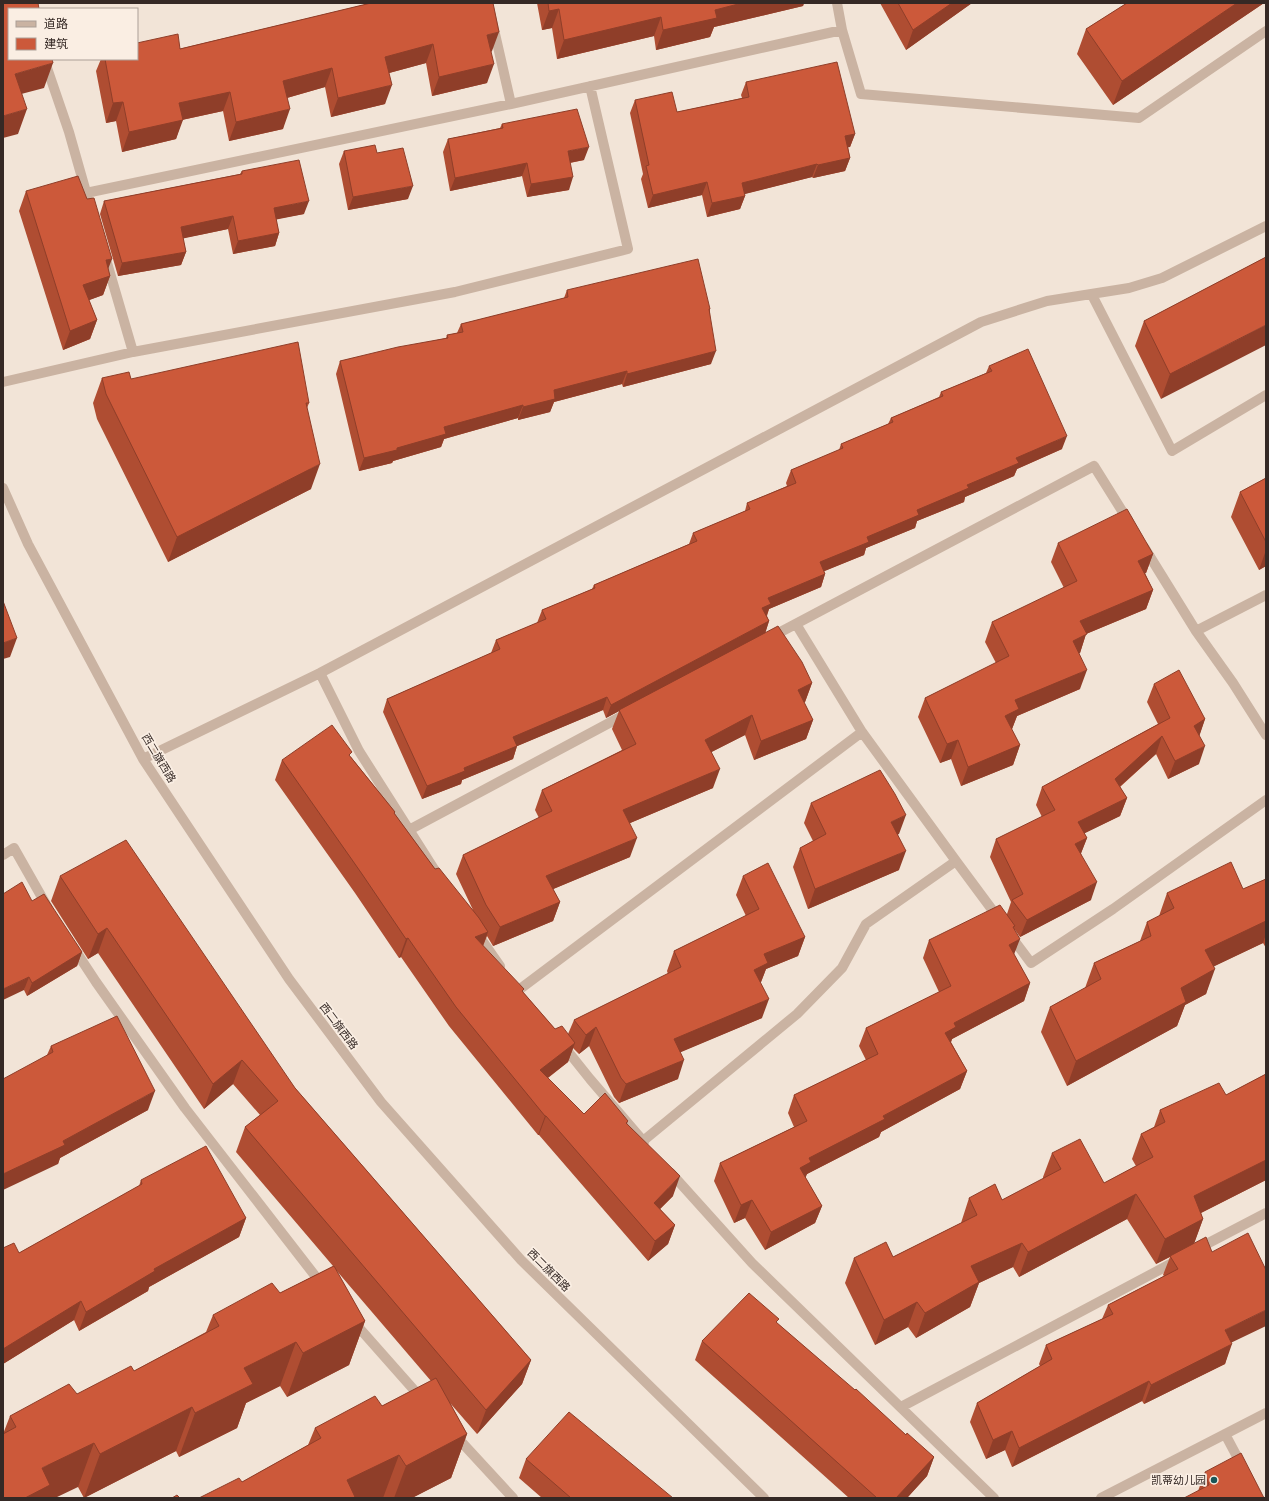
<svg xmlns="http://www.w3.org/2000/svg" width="1269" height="1501" viewBox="0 0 1269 1501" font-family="Mulish,'Noto Sans SC',sans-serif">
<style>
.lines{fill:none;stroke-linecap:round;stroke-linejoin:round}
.minor{stroke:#cab3a2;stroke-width:10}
.wall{fill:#af4d32}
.shaded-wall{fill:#8f3e29}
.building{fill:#cc593a;stroke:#8f3e29}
.poi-dot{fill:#195658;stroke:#faeee3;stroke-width:1.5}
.labels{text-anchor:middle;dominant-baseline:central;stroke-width:3.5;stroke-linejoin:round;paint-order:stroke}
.street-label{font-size:11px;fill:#352925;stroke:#faeee3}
.poi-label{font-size:11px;fill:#352925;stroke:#faeee3;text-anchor:end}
</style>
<rect width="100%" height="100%" fill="#f2e4d7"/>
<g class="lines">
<path class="minor" d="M488 3 511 104
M837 3 842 30 861 94 1139 118 1266 31
M44 59 69 132 88 199
M86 193 511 104 842 30
M105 256 133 352
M1092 295 1172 451 1266 395
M3 382 133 352 455 292 628 249 590 86
M3 488 28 544 143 759 289 979 381 1102 521 1260 764 1498
M1144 547 1196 631 1233 683 1266 735
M796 624 862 732 956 861
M1196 631 1266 595
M771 637 1094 466 1129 522
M320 673 359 751 439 877
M143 759 320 673 981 322 1047 301 1129 288 1162 278 1266 226
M409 830 626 714
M3 855 14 848 48 908
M477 933 500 966
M1010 935 1031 963 1113 909 1266 800
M73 947 96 982 185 1108 323 1286
M520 989 862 732
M562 1044 590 1079 644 1142
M643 1141 797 1014 842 968 866 924 956 861 999 919
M671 1173 752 1263 994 1498
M1197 1249 1266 1213
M353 1321 422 1399
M901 1407 1178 1260
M454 1434 513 1498
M1225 1434 1242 1466
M1101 1498 1266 1413"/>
</g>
<path class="wall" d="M371 3 492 51 491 52 487 83 432 96 426 63 389 73 385 104 331 117 325 87 287 98 283 129 229 141 223 111 182 120 176 139 122 152 116 121 106 123 96 71 101 59H137Z
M537 3H804L803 6 714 27 710 37 656 50 654 36 557 59 552 28 542 30Z
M880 3H972L906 50Z
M1127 3H1264L1113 105 1077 54 1086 29Z
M746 82 855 134 850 147H848L850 158 845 171 813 178 812 177 744 194 745 196 740 209 707 217 702 195 648 208 641 179 643 174 630 113 635 100 677 112 742 98 741 95Z
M502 124 584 160 570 163 569 190 527 197 522 176 450 191 443 152 448 139 500 128Z
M344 151 377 153 408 199 348 210 339 164Z
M242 171 304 214 276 219 279 233 275 246 233 254 228 229 204 234 183 238 186 252 181 265 118 276 100 214 104 201 240 174Z
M26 191 108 269 110 276 103 295 89 300 97 320 90 339 63 350 19 211Z
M1266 257 1161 399 1135 346 1144 321Z
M567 290 710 309V311L711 364 623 387 622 384 554 402 550 412 518 420V418L444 439 441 447 393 461 392 463 359 471 336 374 340 361 446 338 447 335 457 333 461 324 564 298Z
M989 366 1062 449 1017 469 1014 476 965 497 964 502 917 521 915 528 866 548 864 555 824 571 825 574 821 587 769 609 767 616 769 621 765 633 812 683 805 702 804 703 813 720 806 739 754 760 745 735 711 752 713 788 630 823V857L553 889 560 902 553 921 493 946 487 936 483 946 555 1029 568 1034 574 1020 668 974 667 971 674 951 746 916 736 895 743 876 805 937 798 956 766 969 761 982H760L762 1018 680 1052 678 1079 619 1103 614 1097 589 1046 579 1054 573 1048 568 1062 548 1078 584 1114 628 1121 627 1124 673 1196 660 1209 675 1225 668 1244 648 1261 539 1135H538L449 1026 401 957 399 958 355 893 275 780 282 760 351 757 395 812 394 813 435 869 473 910 456 874 463 855 539 818 535 810 542 790 622 750 612 729 619 711 606 718 603 710 517 746 513 759 462 780 461 784 422 799 383 712 387 699 491 653 496 640 537 623 542 610 592 589 594 585 689 544 693 533 745 511 747 503 787 486 786 483 791 470 839 450 841 444 888 424 891 418 939 397 941 392 986 373Z
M102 378 131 379 309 403 307 408 311 489 168 562 97 419 93 403Z
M1266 478V566L1259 570 1231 517 1240 492Z
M1058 543 1153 554 1146 573H1145L1153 590 1146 609 1086 634 1080 653H1079L1080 689 1017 716 1012 729H1011L1020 745 1013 765 961 786 951 759 940 763 918 717 925 698 996 663 985 642 992 622 1064 588 1051 562Z
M1154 684 1205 719 1199 736V764L1168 779 1156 754 1120 787 1127 798 1120 816 1084 833 1087 838 1081 853 1091 900 1020 937 1015 930 1014 955 1030 983 1024 1001 952 1039 951 1042 967 1071 960 1089 881 1132 879 1137 807 1174 805 1177 822 1206 815 1223 765 1250 745 1218 734 1223 714 1181 720 1163 794 1127 788 1113 794 1095 866 1060 859 1046 866 1028 939 992 923 958 929 940 1007 914 1011 902 990 857 996 839 1042 817 1036 805 1042 787 1158 724 1147 702Z
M811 803 899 834H898L899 870 808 909 793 867 800 848 813 841 804 823Z
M60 876 295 1088 531 1360 522 1384 477 1434 450 1403 467 1434 451 1478 412 1498H199L242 1482 308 1445 315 1428 382 1406 431 1381 336 1270 365 1321 349 1365 287 1397 280 1386 246 1403 237 1428 179 1457 176 1451 84 1498 78 1487 3 1434 10 1416 77 1394 134 1371 206 1332 213 1315 280 1293 333 1266 236 1152 245 1127 260 1115 233 1084 204 1109 98 953 88 959 51 901Z
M1266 879V948L1263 943 1214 966 1206 994 1185 1005 1177 1026 1067 1086 1041 1032 1050 1007 1085 988 1094 963 1140 941 1147 922 1159 916 1167 893 1243 889Z
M32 901 82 952 77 966 27 996 24 990Z
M51 1046 148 1110 60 1158 58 1164 47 1055Z
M1266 1074V1180L1201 1213 1203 1219 1194 1243 1231 1343 1225 1364 1144 1404 1142 1401 1012 1467 1005 1450 986 1459 970 1422 977 1403 1040 1366 1039 1364 1046 1345 1102 1319 1108 1305 1164 1276 1163 1275 1170 1257 1156 1264 1127 1219 1019 1277 1013 1267 979 1283 970 1307 916 1338 908 1327 875 1345 845 1283 854 1258 893 1257 961 1223 969 1198 1002 1200 1043 1179V1177L1052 1153 1104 1183 1136 1166 1132 1159 1141 1134 1154 1127 1160 1110 1226 1095Z
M141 1180 246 1218 239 1237 149 1287 148 1291 79 1331 74 1320 3 1364V1248L19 1253 139 1186Z
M777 1323 906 1435 934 1457 927 1476 907 1498H849L695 1360 702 1341Z
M526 1459 673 1498H542L519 1478Z
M1205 1472 1264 1498 1198 1491Z"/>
<path class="shaded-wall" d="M742 3H804L803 6 714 27 710 37 656 50 663 30 715 10Z
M952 3H972L906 50 913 30Z
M1237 3H1264L1113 105 1122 81Z
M559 9 552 28 542 30 549 11Z
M661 17 654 36 557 59 564 40Z
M499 32 492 51 480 54 487 35Z
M433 44 426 63 378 76 385 57Z
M53 63 44 88 6 98 15 74Z
M494 64 487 83 432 96 439 77Z
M332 68 325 87 276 101 283 81Z
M392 85 385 104 331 117 338 98Z
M230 92 223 111 172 122 179 103Z
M123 102 116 121 106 123 113 103Z
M27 109 18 134 3 138V116Z
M290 109 283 129 229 141 236 122Z
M183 120 176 139 122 152 129 132Z
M855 134 850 147 840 149 845 136Z
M589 147 584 160 563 164 568 151Z
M850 158 845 171 813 178 818 165Z
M527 163 522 176 450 191 455 178Z
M817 164 812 177 737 196 742 183Z
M573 177 569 190 527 197 531 184Z
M707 182 702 195 648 208 653 195Z
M413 186 408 199 348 210 353 197Z
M745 196 740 209 707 217 712 203Z
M309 201 304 214 269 221 274 208Z
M233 216 228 229 176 240 181 227Z
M279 233 275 246 233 254 238 241Z
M186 252 181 265 118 276 122 263Z
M112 259 105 277 110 276 103 295 76 305 83 285 106 260Z
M97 320 90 339 63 350 70 331Z
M1266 325V345L1161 399 1170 374Z
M716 351 711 364 623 387 627 374Z
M627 371 622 384 554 402 550 412 518 420 523 407 554 390Z
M523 405 518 418 444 439 441 447 393 461 392 463 359 471 364 458 397 448 444 427Z
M1067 436 1062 449 1017 469 1014 476 965 497 964 502 917 521 915 528 866 548 864 555 815 575 820 562 917 510 967 485 1016 458Z
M320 464 311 489 168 562 177 537Z
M1266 550V566L1259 570Z
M1153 554 1146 573 1131 580 1138 561Z
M825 574 821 587 769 609 766 617 762 608 768 598Z
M1153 590 1146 609 1086 634 1080 653 1066 660 1080 621Z
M769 621 765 634 606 718 611 705Z
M17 638 10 657 3 659V643Z
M1087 670 1080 689 1017 716 1012 729 998 736 1005 716 1015 700Z
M812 683 805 702 791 709 798 690Z
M607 697 603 710 508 750 513 737Z
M752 715 745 735 698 759 705 740Z
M1205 719 1199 737 1194 726Z
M813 720 806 739 754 760 761 741Z
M1162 736 1156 754 1108 797 1115 779Z
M958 740 951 759 940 763 947 744Z
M1020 745 1013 765 961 786 968 767Z
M517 746 513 759 462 780 461 784 422 799 427 786 464 768Z
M1205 746 1199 764 1168 779 1175 761Z
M720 769 713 788 616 829 623 810Z
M1127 798 1120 816 1071 840 1078 822Z
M906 815 899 834 884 841 891 822Z
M637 838 630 857 539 895 546 876Z
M1087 838 1080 856 1075 844Z
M906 851 899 870 808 909 815 889Z
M1097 882 1091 900 1020 937 1027 920Z
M560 902 553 921 493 946 500 927Z
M1266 921V934L1263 943 1196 975 1205 950Z
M107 928 98 953 88 959 98 934Z
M488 932 481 951 475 937Z
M805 937 798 956 766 969 761 982 747 989 754 970 764 954Z
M408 938 401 957 399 958 406 939Z
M1020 939 1013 957 1009 945Z
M82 952 77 966 27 996 32 983Z
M1215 969 1206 994 1185 1005 1177 1026 1067 1086 1076 1061 1181 988Z
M29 977 24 990 3 1000V989Z
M1030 983 1024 1001 952 1039 950 1045 945 1033 954 1023Z
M769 999 762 1018 667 1058 674 1039Z
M596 1027 589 1046 579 1054 586 1035Z
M575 1043 568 1062 533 1089 540 1070Z
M242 1060 233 1084 204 1109 213 1084Z
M684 1060 678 1079 619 1103 626 1084Z
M967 1071 960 1089 881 1132 879 1137 807 1174 805 1179 800 1168 809 1158 883 1116Z
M155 1091 148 1110 60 1158 58 1164 3 1190V1174Z
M545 1116H546L539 1135H538Z
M1266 1160V1180L1185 1221 1194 1196Z
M680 1176 673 1196 647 1222 654 1203Z
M1136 1194 1127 1219 1019 1277 1028 1252Z
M752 1200 745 1218 734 1223 741 1205Z
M822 1206 815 1223 765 1250 771 1232Z
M246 1218 239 1237 149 1287 148 1291 79 1331 86 1312 154 1269Z
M1203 1219 1194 1244 1156 1264 1165 1239Z
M675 1225 668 1244 648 1261 655 1241Z
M1022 1243 1013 1267 979 1283 970 1307 916 1338 925 1313 971 1266Z
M81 1301 74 1320 3 1364V1349Z
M917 1302 908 1327 875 1345 884 1320Z
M1266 1310V1326L1218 1349 1225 1330Z
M365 1321 349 1365 287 1397 303 1353Z
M296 1342 280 1386 246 1403 237 1428 179 1457 195 1413 244 1368Z
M1232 1344 1225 1364 1144 1404 1151 1385Z
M531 1360 522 1384 477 1434 486 1410Z
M1149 1381 1142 1401 1012 1467 1019 1448Z
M192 1407 176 1451 84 1498 100 1454Z
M1012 1431 1005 1450 986 1459 993 1440Z
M467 1434 451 1478 412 1498H394L406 1466Z
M94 1443 78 1487 55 1498H25L42 1468Z
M399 1455 383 1498H340L347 1480Z
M934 1457 927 1476 907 1498H896Z"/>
<path class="building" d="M3 3H38L39 9H9V59H52L53 63 15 74 27 109 3 116Z
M371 3H493L499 32 487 35 494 64 439 77 433 44 385 57 392 85 338 98 332 68 283 81 290 109 236 122 230 92 179 103 183 120 129 132 123 102 113 103 105 59H137V43L178 34 180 49Z
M548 3H742L715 10 717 18 663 30 661 17 564 40 559 9 549 11Z
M898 3H952L913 30Z
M1127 3H1237L1122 81 1086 29Z
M837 62 855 134 845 136 850 158 818 165 817 164 742 183 745 196 712 203 707 182 653 195 646 166 649 165 635 100 672 92 677 112 749 97 746 82Z
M577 109 589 147 568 151 573 177 531 184 527 163 455 178 448 139 503 128 502 124Z
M375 145 377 153 403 148 413 186 353 197 344 151Z
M299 160 309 201 274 208 279 233 238 241 233 216 209 221 181 227 186 252 122 263 104 201 242 174V171Z
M78 176 87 199 94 198 112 259 106 260 110 276 83 285 97 320 70 331 26 191Z
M1266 257V325L1170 374 1144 321Z
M698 259 710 309H709L716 351 627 374V371L554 390 555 399 523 407V405L444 427 446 434 397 448V450L364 458 340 361 398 347 448 338 447 335 463 332 461 324 568 297 567 290Z
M298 342 309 403H306L320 464 177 537 106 394 102 378 129 372 131 379Z
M1028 349 1067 436 1016 458 1019 463 967 485 969 488 917 510 919 515 867 537 869 542 820 562 825 574 768 598 771 604 762 608 769 621 611 705 607 697 513 737 517 746 464 768 465 771 427 786 387 699 500 649 496 640 546 619 542 610 595 588 594 585 697 541 693 533 750 509 747 503 796 483 791 470 843 448 841 444 893 422 891 418 943 396 941 392 992 371 989 366Z
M1266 478V542L1240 492Z
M1127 509 1153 554 1138 561 1153 590 1080 621 1087 634 1073 641 1087 670 1015 700 1019 709 1005 716 1020 745 968 767 958 740 947 744 925 698 1009 656 992 622 1077 581 1058 543Z
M3 601 17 638 3 643Z
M778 626 802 662 812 683 798 690 813 720 761 741 752 715 705 740 720 769 623 810 637 838 546 876 560 902 500 927 486 905 463 855 552 811 542 790 636 744 619 710Z
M1179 670 1205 719 1194 726 1205 746 1175 761 1162 736 1115 779 1127 798 1078 822 1087 838 1075 844 1097 882 1027 920 1012 900 1023 894 996 839 1055 810 1042 787 1170 718 1154 684Z
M332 725 352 752 349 755 395 812 394 813 435 869 439 868 479 918 488 932 475 937 524 989 522 991 555 1029 562 1026 575 1043 540 1070 584 1114 605 1093 628 1121 626 1123 680 1176 654 1203 675 1225 655 1241 546 1116H545L456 1007 408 938 406 939 362 874 282 760Z
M880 770 895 794 906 815 891 822 906 851 815 889 800 848 826 834 811 803Z
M126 840 295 1088 531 1360 486 1410 245 1127 278 1101 242 1060 213 1084 107 928 98 934 60 876Z
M1231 862 1243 889 1266 879V921L1205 950 1215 969 1181 988 1186 1002 1076 1061 1050 1007 1101 979 1094 963 1151 936 1147 922 1174 908 1167 893Z
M768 863 805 937 764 954 768 963 754 970 769 999 674 1039 684 1060 626 1084 621 1078 596 1027 586 1035 574 1020 681 967 674 951 759 909 743 876Z
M22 882 32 901 44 894 82 952 32 983 29 977 3 989V894Z
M1000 905 1015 926 1013 927 1020 939 1009 945 1030 983 954 1023 956 1027 945 1033 967 1071 883 1116 885 1119 809 1158 811 1162 800 1168 822 1206 771 1232 752 1200 741 1205 720 1163 807 1121 794 1095 878 1054 866 1028 951 986 929 940Z
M117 1016 155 1091 63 1141 65 1145 3 1174V1079L53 1052 51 1046Z
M1266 1074V1160L1194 1196 1203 1219 1165 1239 1136 1194 1028 1252 1022 1243 971 1266 979 1282 925 1313 917 1302 884 1320 854 1258 886 1242 893 1257 977 1215 969 1198 995 1184 1002 1200 1061 1169 1052 1153 1080 1139 1104 1183 1153 1157 1141 1134 1165 1122 1160 1110 1219 1083 1226 1095Z
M206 1146 246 1218 154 1269 155 1271 86 1312 81 1301 3 1349V1248L14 1243 19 1253 142 1184 141 1180Z
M1248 1233 1266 1270V1310L1225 1330 1232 1344 1151 1385 1149 1381 1019 1448 1012 1431 993 1440 977 1403 1052 1359 1046 1345 1113 1314 1108 1305 1178 1269 1170 1256 1206 1237 1212 1252Z
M334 1266 365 1321 303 1353 296 1342 244 1368 253 1384 195 1413 192 1407 100 1454 94 1443 42 1468 50 1485 25 1498H3V1434L16 1427 10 1416 69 1384 77 1394 131 1366 134 1371 219 1326 213 1315 272 1283 280 1293Z
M749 1293 779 1319 776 1322 855 1390 856 1389 906 1435 907 1433 934 1457 896 1498H877L702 1341Z
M436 1378 467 1434 406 1466 399 1455 347 1480 355 1497 353 1498H199L239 1478 242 1482 321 1438 315 1428 375 1396 382 1406Z
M569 1412 673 1498H571L526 1459Z
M1241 1453 1264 1498H1184L1209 1485 1205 1472Z
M177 1495 180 1498H172Z"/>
<circle class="poi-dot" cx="1214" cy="1480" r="4"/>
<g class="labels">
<g class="street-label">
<text transform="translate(159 758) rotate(59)">西二旗西路</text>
<text transform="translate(339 1026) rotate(53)">西二旗西路</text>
<text transform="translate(549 1270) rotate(45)">西二旗西路</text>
</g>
<g class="poi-label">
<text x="1206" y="1480">凯蒂幼儿园</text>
</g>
</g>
<rect width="1269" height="1501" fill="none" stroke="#352925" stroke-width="8"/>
<rect x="8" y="8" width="130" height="52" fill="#faeee3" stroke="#ab9f97"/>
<rect x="16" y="21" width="20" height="6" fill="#cab3a2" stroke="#ab9f97"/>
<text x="44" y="28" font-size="12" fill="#352925">道路</text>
<rect x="16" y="38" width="20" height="12" fill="#cc593a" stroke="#ab9f97"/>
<text x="44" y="48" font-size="12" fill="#352925">建筑</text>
</svg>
